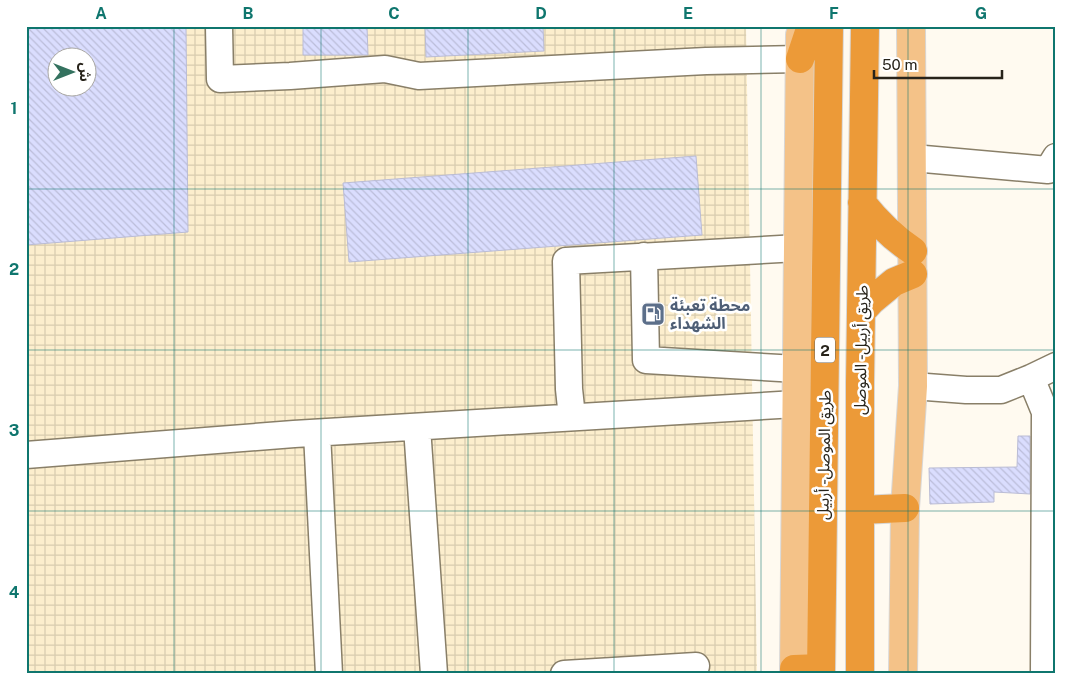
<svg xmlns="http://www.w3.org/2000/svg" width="1082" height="700" viewBox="0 0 1082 700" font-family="'Public Sans','Noto Sans Arabic',sans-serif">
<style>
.industrial{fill:url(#industrial-grid);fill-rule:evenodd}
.building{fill:url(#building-back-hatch);stroke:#babcd5;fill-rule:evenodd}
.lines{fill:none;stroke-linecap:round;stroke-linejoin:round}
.minor-casing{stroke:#897f68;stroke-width:29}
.major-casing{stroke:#d8d7d6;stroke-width:30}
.highway-casing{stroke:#d8d7d6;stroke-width:30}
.minor{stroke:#fff;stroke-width:26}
.major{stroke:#f4c288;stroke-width:28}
.highway{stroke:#ec9a38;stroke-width:28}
.grid{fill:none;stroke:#0f766e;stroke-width:1;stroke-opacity:0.55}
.labels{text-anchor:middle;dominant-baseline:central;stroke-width:5;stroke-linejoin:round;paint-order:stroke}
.shield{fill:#fff;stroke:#68655f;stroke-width:1}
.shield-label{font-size:15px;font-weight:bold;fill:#27231a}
.service-label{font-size:16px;font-weight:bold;fill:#4e5e75;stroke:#fff;text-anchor:start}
.street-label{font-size:16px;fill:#27231a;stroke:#fff}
.neatline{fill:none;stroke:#0f766e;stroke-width:2}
.grid-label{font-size:16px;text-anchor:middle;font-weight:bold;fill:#0f766e}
</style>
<defs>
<pattern id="industrial-grid" width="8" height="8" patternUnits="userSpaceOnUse" patternTransform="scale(1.25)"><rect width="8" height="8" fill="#fceecd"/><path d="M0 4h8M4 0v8" fill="none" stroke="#d8ccaf"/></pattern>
<pattern id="building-back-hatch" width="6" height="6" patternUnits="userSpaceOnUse" patternTransform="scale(1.25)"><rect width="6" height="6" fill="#daddfe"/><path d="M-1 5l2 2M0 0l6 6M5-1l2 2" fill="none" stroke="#bbbdd9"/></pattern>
</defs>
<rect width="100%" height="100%" fill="#fffaf0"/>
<path class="industrial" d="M26 26H746L757 674H26ZM58 58H88V88H58Z"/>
<path class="building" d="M26 26H186L188 232 26 245ZM58 58H88V88H58Z
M303 26H367L368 55H303Z
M425 26H543L544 51 426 57Z
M696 156 702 235 349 262 343 183Z
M1018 436H1030V494L994 492V502L930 504 929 468 1017 467Z"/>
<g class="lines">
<g class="minor-casing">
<path id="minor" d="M219 26 220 79 290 76 385 69 419 76 706 61 800 59
M913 158 1048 170 1056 157
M644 256 646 360 797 369
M1031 378 1045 412 1044 674
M913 386 966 390H1001L1031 378 1056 366
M572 417 569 389 566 261 798 248
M417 427 434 674
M317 433 329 674
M26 455 294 434 796 404
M564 674 696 666"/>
</g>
<g class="major-casing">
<path id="major" d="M794 674 800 35
M903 674 905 508 913 386 911 26"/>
</g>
<g class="highway-casing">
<path id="highway" d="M800 59 811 26
M862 203C877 222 892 237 913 251
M861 312 871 301 894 282 913 274
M860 510 905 508
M794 669 821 668
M821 674 829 26
M860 674V383L865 26"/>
</g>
<use href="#minor" class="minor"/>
<use href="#major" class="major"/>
<use href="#highway" class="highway"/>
</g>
<path class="grid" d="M174 26V674M321 26V674M468 26V674M614 26V674M761 26V674M908 26V674M26 189H1056M26 350H1056M26 511H1056"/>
<defs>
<g id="fuel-square" transform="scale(1.25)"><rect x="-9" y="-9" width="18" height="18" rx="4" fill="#5c6f8a" stroke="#fff"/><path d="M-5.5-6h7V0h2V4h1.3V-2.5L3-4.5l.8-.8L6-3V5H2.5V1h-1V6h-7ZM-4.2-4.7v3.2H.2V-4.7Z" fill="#fff"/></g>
</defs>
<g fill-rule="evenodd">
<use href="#fuel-square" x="653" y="314"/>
</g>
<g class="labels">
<rect class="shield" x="815" y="337.5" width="20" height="25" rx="4"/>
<g class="shield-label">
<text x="825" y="350">2</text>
</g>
<g class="service-label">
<text x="670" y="305">محطة تعبئة<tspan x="670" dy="18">الشهداء</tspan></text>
</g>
<g class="street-label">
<text transform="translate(861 350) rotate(-89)">طريق أربيل - الموصل</text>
<text transform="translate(824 455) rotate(-89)">طريق الموصل - أربيل</text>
</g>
</g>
<rect width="1082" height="700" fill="none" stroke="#ffffff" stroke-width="55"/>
<g transform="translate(72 72) rotate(90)"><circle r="24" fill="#ffffff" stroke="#a9a7a3"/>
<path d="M0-4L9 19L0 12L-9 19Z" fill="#34725f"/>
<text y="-8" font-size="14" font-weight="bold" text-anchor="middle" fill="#27231a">ش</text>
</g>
<path d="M874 70v8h128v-8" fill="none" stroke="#27231a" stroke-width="2.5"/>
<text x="882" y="70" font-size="15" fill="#27231a" stroke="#ffffff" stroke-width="4" paint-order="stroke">50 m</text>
<rect x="28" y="28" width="1026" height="644" class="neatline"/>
<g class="grid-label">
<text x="101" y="19">A</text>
<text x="248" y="19">B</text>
<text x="394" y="19">C</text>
<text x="541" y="19">D</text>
<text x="688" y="19">E</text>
<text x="834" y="19">F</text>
<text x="981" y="19">G</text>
<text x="14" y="114">1</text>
<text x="14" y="275">2</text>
<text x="14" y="436">3</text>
<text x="14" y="598">4</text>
</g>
</svg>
